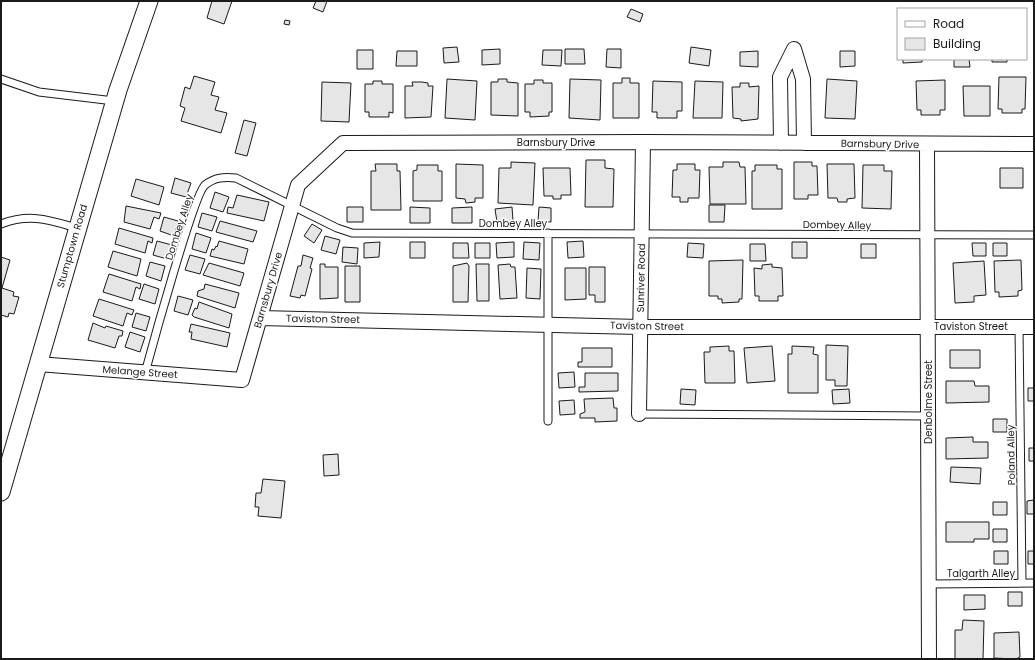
<svg xmlns="http://www.w3.org/2000/svg" width="1035" height="660" viewBox="0 0 1035 660" font-family="Poppins,sans-serif">
<style>
.building{fill:#e6e6e6;stroke:#1a1a1a}
.lines{fill:none;stroke-linecap:round;stroke-linejoin:round}
.service-casing{stroke:#1a1a1a;stroke-width:9}
.minor-casing{stroke:#1a1a1a;stroke-width:16}
.tertiary-casing{stroke:#1a1a1a;stroke-width:19}
.service{stroke:#fff;stroke-width:7}
.minor{stroke:#fff;stroke-width:14}
.tertiary{stroke:#fff;stroke-width:17}
.labels{text-anchor:middle;dominant-baseline:central;stroke-width:3;stroke-linejoin:round;paint-order:stroke}
.street-label{font-size:10px;fill:#1a1a1a;stroke:#fff}
</style>
<rect width="100%" height="100%" fill="#fff"/>
<path class="building" d="M212 1H232L224 24 207 18Z
M316 1H327L323 12 313 8Z
M631 9 643 14 640 22 627 17Z
M285 20 290 21 289 25 284 24Z
M457 47 459 62 444 63 443 48Z
M691 47 711 50 709 66 689 63Z
M500 49V64L482 65V50Z
M565 49H584L585 64H565Z
M607 49H621V68L606 67Z
M357 50H373V69H357Z
M543 50H562L561 66 542 65Z
M397 51H417V66H396Z
M758 51V67L740 66V52Z
M840 51H855V66L840 67Z
M903 59H922V62L903 63Z
M954 59H969L970 67H954Z
M992 59H1007V62H992Z
M194 76 215 82 211 95 219 97 215 110 227 113 221 133 181 121 185 108 180 106 185 87 190 89Z
M999 77H1026L1025 109H1022V113H1002V109H998Z
M622 78H630V83H639V118H613V83H622Z
M447 79 477 81 475 120 445 118Z
M498 79H507V82L518 83V116L491 115V82H498Z
M570 79 601 80 600 120 569 118Z
M827 79 857 81 855 119 825 118Z
M534 80H543V83H552V112H549V116L530 117V112H525V84H534Z
M945 80V110H940V115H921V110H917L916 81Z
M373 81H382V84H393V113L389 112V117H369V112H365V84H373Z
M653 81 682 82V111H677V118H657V112H652Z
M695 81 723 82 722 118H693Z
M322 82 351 83 349 122 321 121Z
M412 82H422L428 83V86H433L431 117 405 118V86H413Z
M740 83H749V87L759 86 758 119 741 121V119L733 118 732 87H740Z
M963 86H990V116H964Z
M244 120 256 123 247 156 235 153Z
M586 160H605V168L614 169 613 207H585Z
M511 162 535 163 533 205 498 203 499 168H511Z
M723 162H739L740 167H745L746 204H710L709 167H723Z
M794 162H812V166H817L818 195H808V199H794Z
M375 164H397V171H400L401 210H371V171H376Z
M456 164 483 165V198H475V202L466 203 465 199 456 198Z
M677 164H695V170H700L699 198H688V202H680V197H672L673 170H677Z
M827 164H854L855 198 847 199V202H838L837 198H828Z
M417 165H438V171H442V201H413V171L417 170Z
M755 165H777V169H782V209H752V171H755Z
M863 165H884V171H892L891 209 862 208Z
M543 168H570L571 195H561V199H553V196H544Z
M1000 168H1023V188H1000Z
M175 178 191 183 186 197 171 193Z
M136 179 164 187 159 205 131 196Z
M215 192 229 197 223 212 210 208Z
M237 195 269 202 264 221 227 213 228 207 233 208Z
M709 205H725L724 222H709Z
M126 206 161 213 159 219 154 217 150 229 124 222Z
M347 207H363V222H347Z
M410 207 430 208V223H410Z
M472 207V223H452V208Z
M512 207 513 221 497 222 495 209Z
M539 207 551 208V222L538 221Z
M202 213 217 217 212 231 198 227Z
M164 217 178 221 174 236 160 231Z
M220 221 257 231 253 242 216 232Z
M312 224 322 230 314 243 304 236Z
M119 228 153 238 152 243 148 241 145 253 115 244Z
M196 233 211 238 206 253 192 249Z
M325 236 340 240 336 254 321 250Z
M157 241 172 245 167 259 153 255Z
M219 241 248 249 244 264 210 256 212 249 214 250 216 246 217 247Z
M583 241 584 257 568 258 567 242Z
M380 242 379 257 364 258V243Z
M410 242H425V258H410Z
M514 242V257L497 258 496 243Z
M524 242 540 243 539 260 523 259Z
M792 242H807V258H792Z
M453 243H468L469 258H453Z
M475 243H490V258H475Z
M688 243 704 244 703 258 687 257Z
M972 243H986V256H973Z
M993 243H1007V256H993Z
M750 244H765L766 261H750Z
M861 244H876V258H861Z
M343 247 358 248 357 264 342 262Z
M113 251 141 259 137 276 108 267Z
M190 255 205 259 200 274 185 270Z
M303 255 313 258 310 268 312 269 305 296 301 295 300 298 290 296 298 266H301Z
M1 257 10 260 2 288 14 292 13 296 19 297 14 314 9 313 8 317 1 315Z
M743 260 742 299H739V302L722 303V299H718V296H709V261Z
M1021 260 1022 290 1018 291V296L999 297V292H995L994 261Z
M984 261 986 295 974 296V302L955 303 953 263Z
M150 262 165 266 161 281 146 276Z
M209 263 244 273 240 286 203 275Z
M467 263 469 266 468 302H453V266Z
M320 264H325V267H338V298L320 299Z
M476 264H489V301H477Z
M510 264 511 267H515L517 298 500 299 498 265Z
M772 264V267L782 268 783 296H778V301H759V296H755L754 268 762 269V265Z
M345 266H360V302H345Z
M589 267H605V302H595V295H589Z
M527 268 541 269 540 299 526 298Z
M565 268H586V299L565 300Z
M109 274 141 284 140 289 136 287 132 301 103 292Z
M144 284 159 289 155 304 139 299Z
M205 284 239 293 235 308 197 296 198 291 204 289Z
M178 296 193 300 188 315 174 311Z
M99 299 134 310 132 315 127 313 123 326 93 316Z
M199 302 232 314 229 328 194 317 192 315 195 308 197 309Z
M136 313 150 317 146 331 132 327Z
M93 323 105 328 106 326 123 331 122 336H119L115 348 88 340Z
M191 324 230 333 227 347 191 339 192 332H189Z
M130 332 145 337 140 352 125 347Z
M826 345 848 346 847 386H835V380H826Z
M729 346V351H734L735 383H705L704 352H710V347Z
M772 346 775 381 747 383 744 348Z
M792 346 814 347 813 354 818 355V393H788V354H792Z
M582 348H612V367H578V362H582Z
M950 350H980V368H950Z
M574 372 575 387 559 388 558 373Z
M585 373H618V391L579 392V387H585Z
M946 381H974L975 386H989V402L946 403Z
M1028 388H1034V401H1028Z
M681 389 696 390 695 405 680 404Z
M849 389 850 403 833 404 832 390Z
M613 398 614 408H617V421L595 422V418H580V414L585 412 584 399Z
M574 400 575 414 560 415 559 401Z
M993 419H1007V432H993Z
M973 437V442H988V458L946 459V438Z
M1029 448H1034V461H1029Z
M338 454 339 475 324 476 323 455Z
M951 467 981 468 980 484 950 482Z
M263 479 285 481 281 518 258 516 259 507H255L256 493H261Z
M1034 500V514H1027V501Z
M993 502H1007V515H993Z
M946 522H989V539H974V542H946Z
M993 529H1007V542H993Z
M994 551H1008V564H994Z
M1028 551H1034V564H1028Z
M1008 592H1022V606H1008Z
M964 595H985V609L964 610Z
M963 620 984 621 983 659H955V630H962Z
M1019 632 1020 657 1016 659 994 658V633Z"/>
<g class="lines">
<g class="service-casing">
<path id="service" d="M1 79 39 92 114 101
M1 224C30 213 49 220 77 228
M1019 327 1022 583
M145 373C152 347 194 194 205 185 215 177 224 177 236 178L337 228 352 233 1034 235
M639 414 928 416
M548 421V233
M929 584 1034 583"/>
</g>
<g class="minor-casing">
<path id="minor" d="M781 143 780 77 794 49 803 79 804 143
M927 145 929 659
M260 318 640 327H1034
M38 364 242 380 298 185 343 143 643 142 1034 144
M639 414 643 142"/>
</g>
<g class="tertiary-casing">
<path id="tertiary" d="M1 492 118 90 149 1"/>
</g>
<use href="#service" class="service"/>
<use href="#minor" class="minor"/>
<use href="#tertiary" class="tertiary"/>
</g>
<g class="labels">
<g class="street-label">
<text x="556" y="142">Barnsbury Drive</text>
<text transform="translate(880 144) rotate(1)">Barnsbury Drive</text>
<text x="513" y="223">Dombey Alley</text>
<text transform="translate(837 225) rotate(1)">Dombey Alley</text>
<text transform="translate(179 227) rotate(-72)">Dombey Alley</text>
<text transform="translate(72 246) rotate(-74)">Stumptown Road</text>
<text transform="translate(641 278) rotate(-89)">Sunriver Road</text>
<text transform="translate(268 290) rotate(-74)">Barnsbury Drive</text>
<text transform="translate(323 319) rotate(1)">Taviston Street</text>
<text transform="translate(647 326) rotate(1)">Taviston Street</text>
<text x="971" y="326">Taviston Street</text>
<text transform="translate(140 372) rotate(4)">Melange Street</text>
<text transform="translate(928 402) rotate(-90)">Denbolme Street</text>
<text transform="translate(1011 455) rotate(-91)">Poland Alley</text>
<text x="981" y="573">Talgarth Alley</text>
</g>
</g>
<rect width="1035" height="660" fill="none" stroke="#1a1a1a" stroke-width="4"/>
<rect x="897" y="8" width="130" height="52" fill="#ffffff" stroke="#a3a3a3"/>
<rect x="905" y="21" width="20" height="6" fill="#ffffff" stroke="#a3a3a3"/>
<text x="933" y="28" font-size="12" fill="#1a1a1a">Road</text>
<rect x="905" y="38" width="20" height="12" fill="#e6e6e6" stroke="#a3a3a3"/>
<text x="933" y="48" font-size="12" fill="#1a1a1a">Building</text>
</svg>
